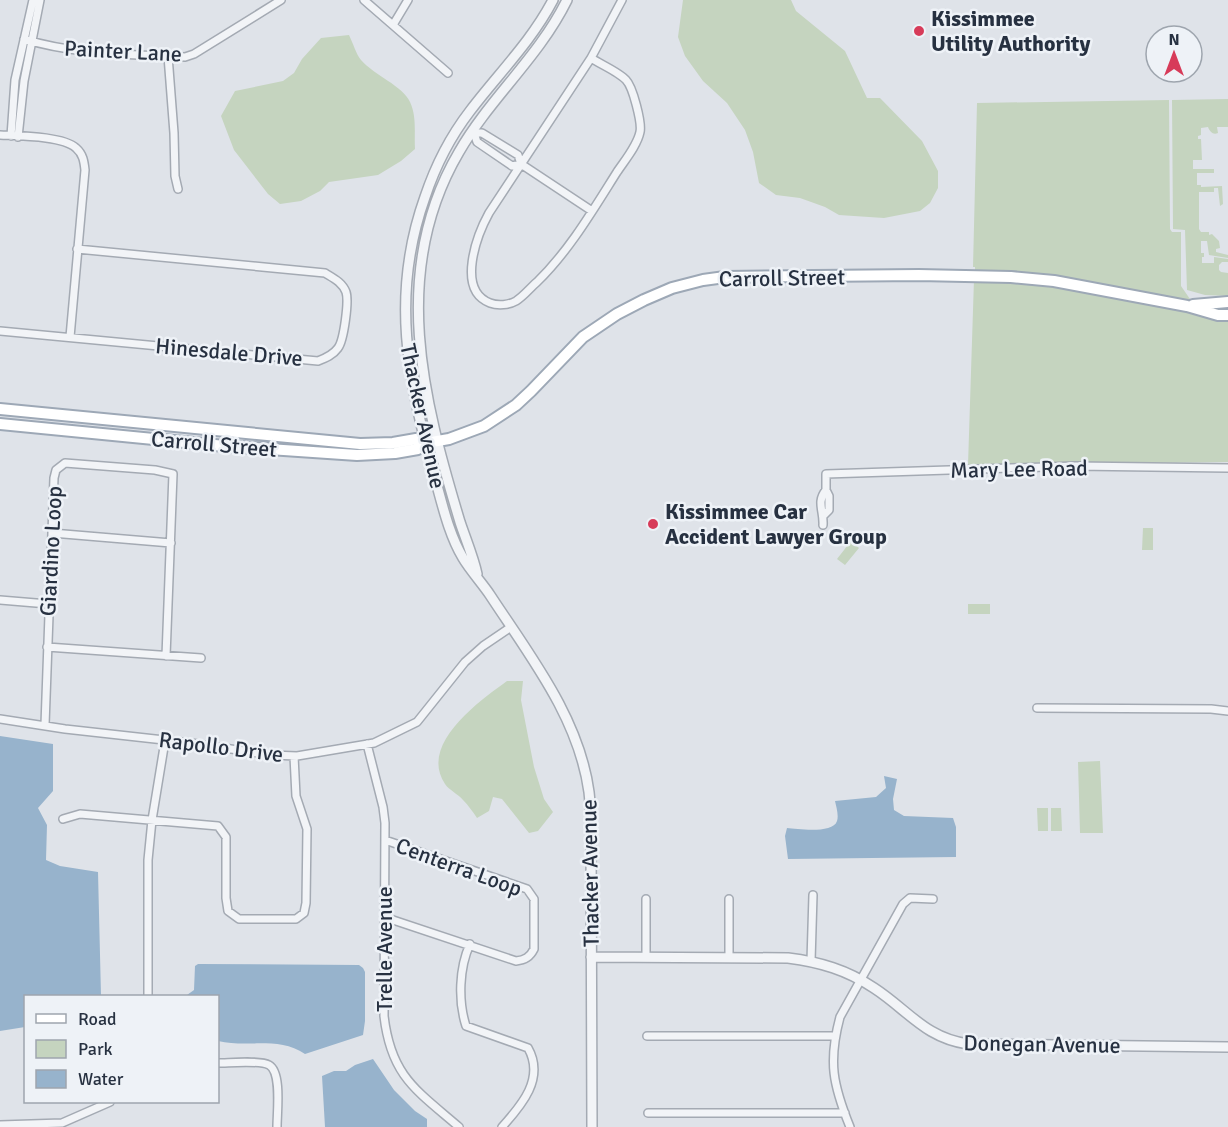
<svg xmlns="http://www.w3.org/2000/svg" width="1228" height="1127" viewBox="0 0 1228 1127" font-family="Signika,sans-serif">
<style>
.green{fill:#c5d4bf}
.water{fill:#97b3cc}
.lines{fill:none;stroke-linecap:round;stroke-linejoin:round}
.minor-casing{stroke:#a4aab3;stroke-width:10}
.tertiary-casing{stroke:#a4aab3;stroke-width:12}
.primary-casing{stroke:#9da8b6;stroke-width:14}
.minor{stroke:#f2f4f7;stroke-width:7}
.tertiary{stroke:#f2f4f7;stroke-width:9}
.primary{stroke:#fff;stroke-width:10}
.poi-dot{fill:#d73b59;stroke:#eef2f7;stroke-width:2}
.labels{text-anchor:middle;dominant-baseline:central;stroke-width:5;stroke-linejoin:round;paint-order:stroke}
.poi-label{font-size:22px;font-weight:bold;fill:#273141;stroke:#eef2f7;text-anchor:start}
.street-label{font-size:22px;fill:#273141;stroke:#eef2f7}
</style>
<rect width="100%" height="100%" fill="#dfe3e9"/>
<path class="green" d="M683 0H791L796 11 845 51 867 98H880L922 141 938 171V188L930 203 920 211 884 218 839 215 825 207 800 198 776 195 759 183 753 152 745 130 727 103 703 81 685 56 678 37Z
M349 35C353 43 356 54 361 60 374 75 403 86 410 102 417 117 414 133 415 149L401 161 378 175 329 182 320 191 301 201 280 204 268 194 234 150 221 116 235 91 283 81 294 73 302 59 321 38Z
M1228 99V127H1217L1218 133C1213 135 1210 132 1208 127L1201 128V135L1198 136V139H1201L1202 160H1193V169H1214V173H1197V185H1201V187L1222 186 1223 204 1220 206 1218 188H1214V192H1199V229L1201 232H1209V235L1212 234 1219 241 1220 248 1216 249V252L1228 255V258L1209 255 1207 241H1201V253H1204V257H1202V263H1214V257L1228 259V262H1222L1219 265V270L1221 272 1228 273V296L1205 295 1187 290 1185 230 1173 229 1172 100Z
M1169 100 1170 229 1172 232H1181V286L1192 302 975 272V267H973L977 103Z
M974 279 1054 284 1228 319V462L968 465Z
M1143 528H1153V550H1142Z
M851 541 859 548 845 565 837 559Z
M968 604H990V614H968Z
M507 681H523L521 700 534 767 544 799 553 812 538 831 529 833 502 799 493 797 489 811 477 818C473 812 468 805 463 800 458 794 449 790 445 784 418 744 481 700 507 681Z
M1100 761 1103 833H1080L1078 762Z
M1037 808H1048V831H1038Z
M1051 808H1061L1062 831H1051Z"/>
<path class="water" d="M0 736 53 744V791L38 808 47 825 46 860 60 866 98 872 101 996H26L25 1027 0 1031Z
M884 776 897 779 893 799 894 810 904 816 953 818 956 827V857L788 859 785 836 787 828C798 829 833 834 837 821 839 815 836 806 835 801L876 797 886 788Z
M198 964 359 965 363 968 365 972V1021L363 1035 305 1054C278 1036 247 1048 218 1041V996H173L187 995 194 990 195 966Z
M373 1059 394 1090 415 1111 427 1119V1127H325L322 1076 334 1071H346L355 1065Z"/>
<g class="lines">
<g class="minor-casing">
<path id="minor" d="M364 0 448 73
M393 25 408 0
M24 39C75 55 131 54 185 57L194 54 281 0
M168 56 174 133 175 176 178 189
M591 58C600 64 619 72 626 80 633 87 642 123 640 132 637 146 625 160 617 172 593 210 569 251 537 282 530 288 524 296 516 301 509 305 498 306 490 303 456 290 477 235 489 213Z
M591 58 622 0
M0 135C19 136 63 136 76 148 83 154 84 161 85 170L70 337
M11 136 15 80 33 0
M18 137 24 81 40 0
M521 164 512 166 477 142 474 133H482L518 155 521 164 592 211
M0 331 318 361C326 358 333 355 338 348 344 340 349 301 346 292 342 282 333 278 325 273L77 249
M824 515 829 510V496L826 490V474L1075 466 1228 468
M823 525C824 511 816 502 826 490
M52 533 171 543
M0 600 48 604
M47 647 201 658
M1037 708 1211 709 1228 711
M0 719 65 729 191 743 271 755 297 756 374 743 417 722 465 662 483 646 511 627
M45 725 54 478 56 470 65 463 155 470 173 474 166 656
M367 744 383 807 385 823 384 1016C391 1076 416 1090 459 1127
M63 819 80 814 218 826 226 837V898L228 911 239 919H296L304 913 306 903 307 829 296 796 294 756
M646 899V957
M384 917 516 961C525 960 530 957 534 949V899L527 889 385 840
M470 944C459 968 458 1001 466 1026L528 1048C545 1078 522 1105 502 1127
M729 957V899
M811 961 813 895
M148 996V860L152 820 165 741
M647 1036H835
M218 1063C229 1063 260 1060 269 1065 282 1072 277 1112 277 1127
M648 1113H845
M0 1125 62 1123 110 1102
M850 1127C833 1085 828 1062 840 1017L903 904 910 898 933 899"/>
</g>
<g class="tertiary-casing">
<path id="tertiary" d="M553 0C531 42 498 74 470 111 450 137 435 167 425 197 390 295 408 379 434 475 442 502 448 533 463 558 470 570 482 583 490 595 530 656 579 718 589 792 591 808 590 823 591 839L592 1127
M477 574C473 556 466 540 460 522 423 399 389 271 459 152 490 98 539 57 567 0
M591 957 788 958C820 962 847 970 874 988 908 1010 925 1038 968 1044L1228 1047"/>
</g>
<g class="primary-casing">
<path id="primary" d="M1193 305 1228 302
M0 409 360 444 393 443 416 439 426 443 449 439 484 426 516 405 531 391 583 337 617 314 644 300 672 288 703 280 725 277 919 275 1011 277 1054 281 1187 306 1218 315H1228
M0 424 225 446 357 455 395 453 418 449 426 443"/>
</g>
<use href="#minor" class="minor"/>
<use href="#tertiary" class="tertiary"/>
<use href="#primary" class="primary"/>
</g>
<g class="poi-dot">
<circle cx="919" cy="31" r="6"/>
<circle cx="653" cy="524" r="6"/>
</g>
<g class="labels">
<g class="poi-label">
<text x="931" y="18">Kissimmee<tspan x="931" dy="25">Utility Authority</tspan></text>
<text x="665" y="511">Kissimmee Car<tspan x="665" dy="25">Accident Lawyer Group</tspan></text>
</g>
<g class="street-label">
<text transform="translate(123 51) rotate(3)">Painter Lane</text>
<text transform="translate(782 278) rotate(-1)">Carroll Street</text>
<text transform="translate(229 352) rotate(5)">Hinesdale Drive</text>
<text transform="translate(423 416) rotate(78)">Thacker Avenue</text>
<text transform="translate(214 444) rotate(5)">Carroll Street</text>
<text transform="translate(1019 469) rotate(-1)">Mary Lee Road</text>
<text transform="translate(51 551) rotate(-87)">Giardino Loop</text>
<text transform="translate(221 747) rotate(7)">Rapollo Drive</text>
<text transform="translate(459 867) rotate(20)">Centerra Loop</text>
<text transform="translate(590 873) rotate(-91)">Thacker Avenue</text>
<text transform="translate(384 949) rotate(-90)">Trelle Avenue</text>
<text transform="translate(1042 1044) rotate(1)">Donegan Avenue</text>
</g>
</g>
<rect x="24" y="995" width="195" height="108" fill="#eef2f7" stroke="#9ea5ae" stroke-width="1.5"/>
<rect x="36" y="1014" width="30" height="9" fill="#ffffff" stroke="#9ea5ae" stroke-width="1.5"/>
<text x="78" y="1025" font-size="18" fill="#273141">Road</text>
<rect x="36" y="1040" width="30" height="18" fill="#c5d4bf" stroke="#9ea5ae" stroke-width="1.5"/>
<text x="78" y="1055" font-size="18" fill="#273141">Park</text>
<rect x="36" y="1070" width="30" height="18" fill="#97b3cc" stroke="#9ea5ae" stroke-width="1.5"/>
<text x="78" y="1085" font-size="18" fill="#273141">Water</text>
<g transform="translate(1174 54)"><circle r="28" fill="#eef2f7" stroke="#9ea5ae" stroke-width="1.5"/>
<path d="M0-4.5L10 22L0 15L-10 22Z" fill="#d73b59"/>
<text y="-9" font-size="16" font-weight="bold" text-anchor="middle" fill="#273141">N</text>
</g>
</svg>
